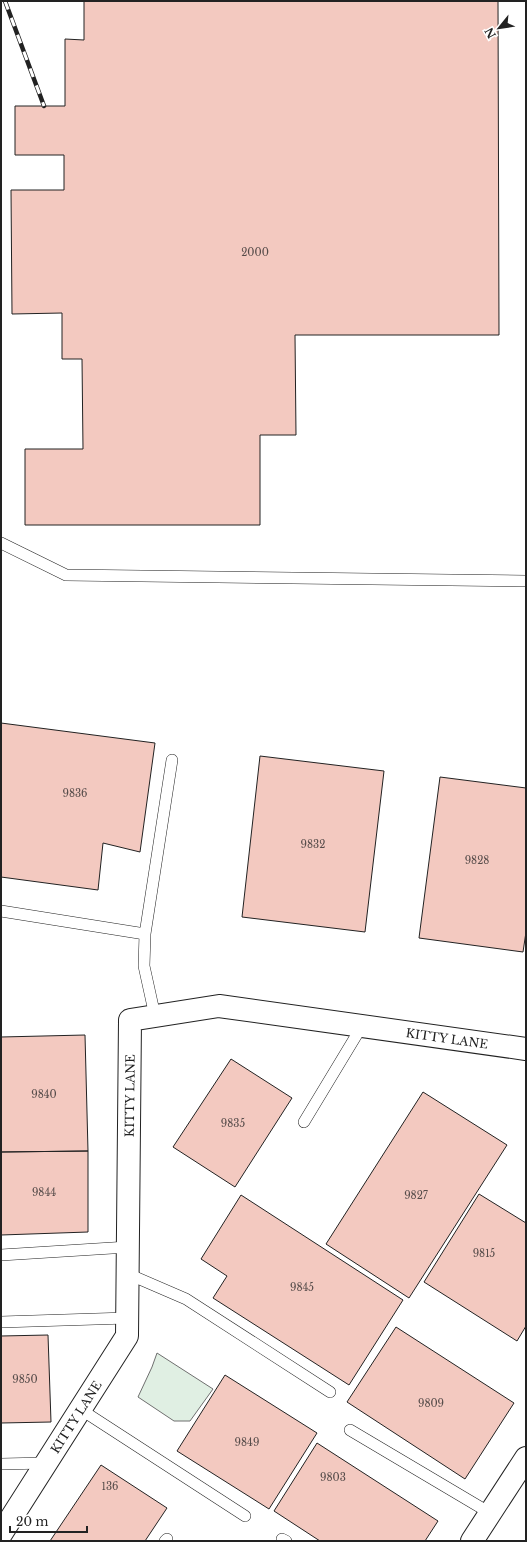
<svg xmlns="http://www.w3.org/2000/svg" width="527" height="1542" viewBox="0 0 527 1542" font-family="'Libre Baskerville',serif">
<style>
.green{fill:#e0efe3;stroke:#6f6f6f}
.building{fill:#f3c9c0;stroke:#222}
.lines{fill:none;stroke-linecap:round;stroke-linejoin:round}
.service-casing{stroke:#222;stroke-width:12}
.minor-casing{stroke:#222;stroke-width:24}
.service{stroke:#fff;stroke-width:11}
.minor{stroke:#fff;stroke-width:22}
.rail-casing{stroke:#222;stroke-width:4.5}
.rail{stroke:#fff;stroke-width:3;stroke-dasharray:9;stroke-linecap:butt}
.labels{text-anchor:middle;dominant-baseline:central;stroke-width:3;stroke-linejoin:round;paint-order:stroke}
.number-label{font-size:10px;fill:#564c4a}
.street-label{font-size:12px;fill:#222;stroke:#fff}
</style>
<rect width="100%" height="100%" fill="#fff"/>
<path class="green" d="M157 1353 213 1389 190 1421H174L138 1397 152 1367Z"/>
<path class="building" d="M84 1H498L499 335H295L296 435H260V525H25V449H83L82 359H62V313L12 314 11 190H64V155H15V106H65V39L84 40Z
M1 723 155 743 140 852 103 843 98 890 1 877Z
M260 756 384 771 365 932 242 917Z
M440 777 526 788V932L523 952 419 938Z
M85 1035 88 1151 1 1152V1037Z
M231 1059 292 1098 235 1187 173 1147Z
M423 1092 507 1145 409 1298 326 1244Z
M88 1151V1232L1 1235V1152Z
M479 1194 526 1223V1326L517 1341 424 1282Z
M241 1195 403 1300 349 1385 213 1298 227 1276 201 1259Z
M396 1327 514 1403 465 1479 347 1402Z
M48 1335 51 1422 1 1423V1336Z
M225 1375 317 1433 269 1509 177 1451Z
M317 1443 438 1521 425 1541H320L274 1511Z
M101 1465 167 1508 145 1541H50Z"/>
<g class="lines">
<g class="service-casing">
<path id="service" d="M1 543 66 575 526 581
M1 911 145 934 144 966 155 1016
M145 934 172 760
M304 1122 362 1026
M1 1255 128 1247
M128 1274 186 1299 330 1392
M1 1322 127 1318
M80 1409 245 1516
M350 1430 490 1513
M1 1464 46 1463
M282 1539 286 1541
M165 1541 167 1539"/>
</g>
<g class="minor-casing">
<g id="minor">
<path id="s1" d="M1 1534 127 1336 130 1020 219 1006 526 1049"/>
<path d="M472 1541 526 1458"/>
</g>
</g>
<use href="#service" class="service"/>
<use href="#minor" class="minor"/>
<g class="rail-casing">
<path id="rail" d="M5 1 44 106"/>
</g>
<use href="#rail" class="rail"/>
</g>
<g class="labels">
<g class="number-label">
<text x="255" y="252">2000</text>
<text x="75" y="793">9836</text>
<text x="313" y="844">9832</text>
<text x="477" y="860">9828</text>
<text x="44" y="1094">9840</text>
<text x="233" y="1123">9835</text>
<text x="44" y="1192">9844</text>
<text x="416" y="1195">9827</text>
<text x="484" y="1253">9815</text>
<text x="302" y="1287">9845</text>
<text x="25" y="1379">9850</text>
<text x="431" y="1403">9809</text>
<text x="247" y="1442">9849</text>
<text x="333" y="1477">9803</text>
<text x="110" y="1486">136</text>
</g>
<g class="street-label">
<text stroke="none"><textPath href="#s1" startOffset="871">KITTY LANE</textPath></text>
<text stroke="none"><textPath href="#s1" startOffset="475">KITTY LANE</textPath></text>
<text stroke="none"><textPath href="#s1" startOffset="139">KITTY LANE</textPath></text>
</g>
</g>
<rect width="527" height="1542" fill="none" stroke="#222222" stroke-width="4"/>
<g transform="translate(499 28) rotate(240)" stroke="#ffffff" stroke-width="3" paint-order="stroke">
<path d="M0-3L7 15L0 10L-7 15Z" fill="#222222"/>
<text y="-6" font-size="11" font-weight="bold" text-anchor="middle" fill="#222222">N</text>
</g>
<path d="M10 1526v6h77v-6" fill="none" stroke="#222222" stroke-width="2"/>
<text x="16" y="1526" font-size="12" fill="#222222" stroke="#ffffff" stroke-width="3" paint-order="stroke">20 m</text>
</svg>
